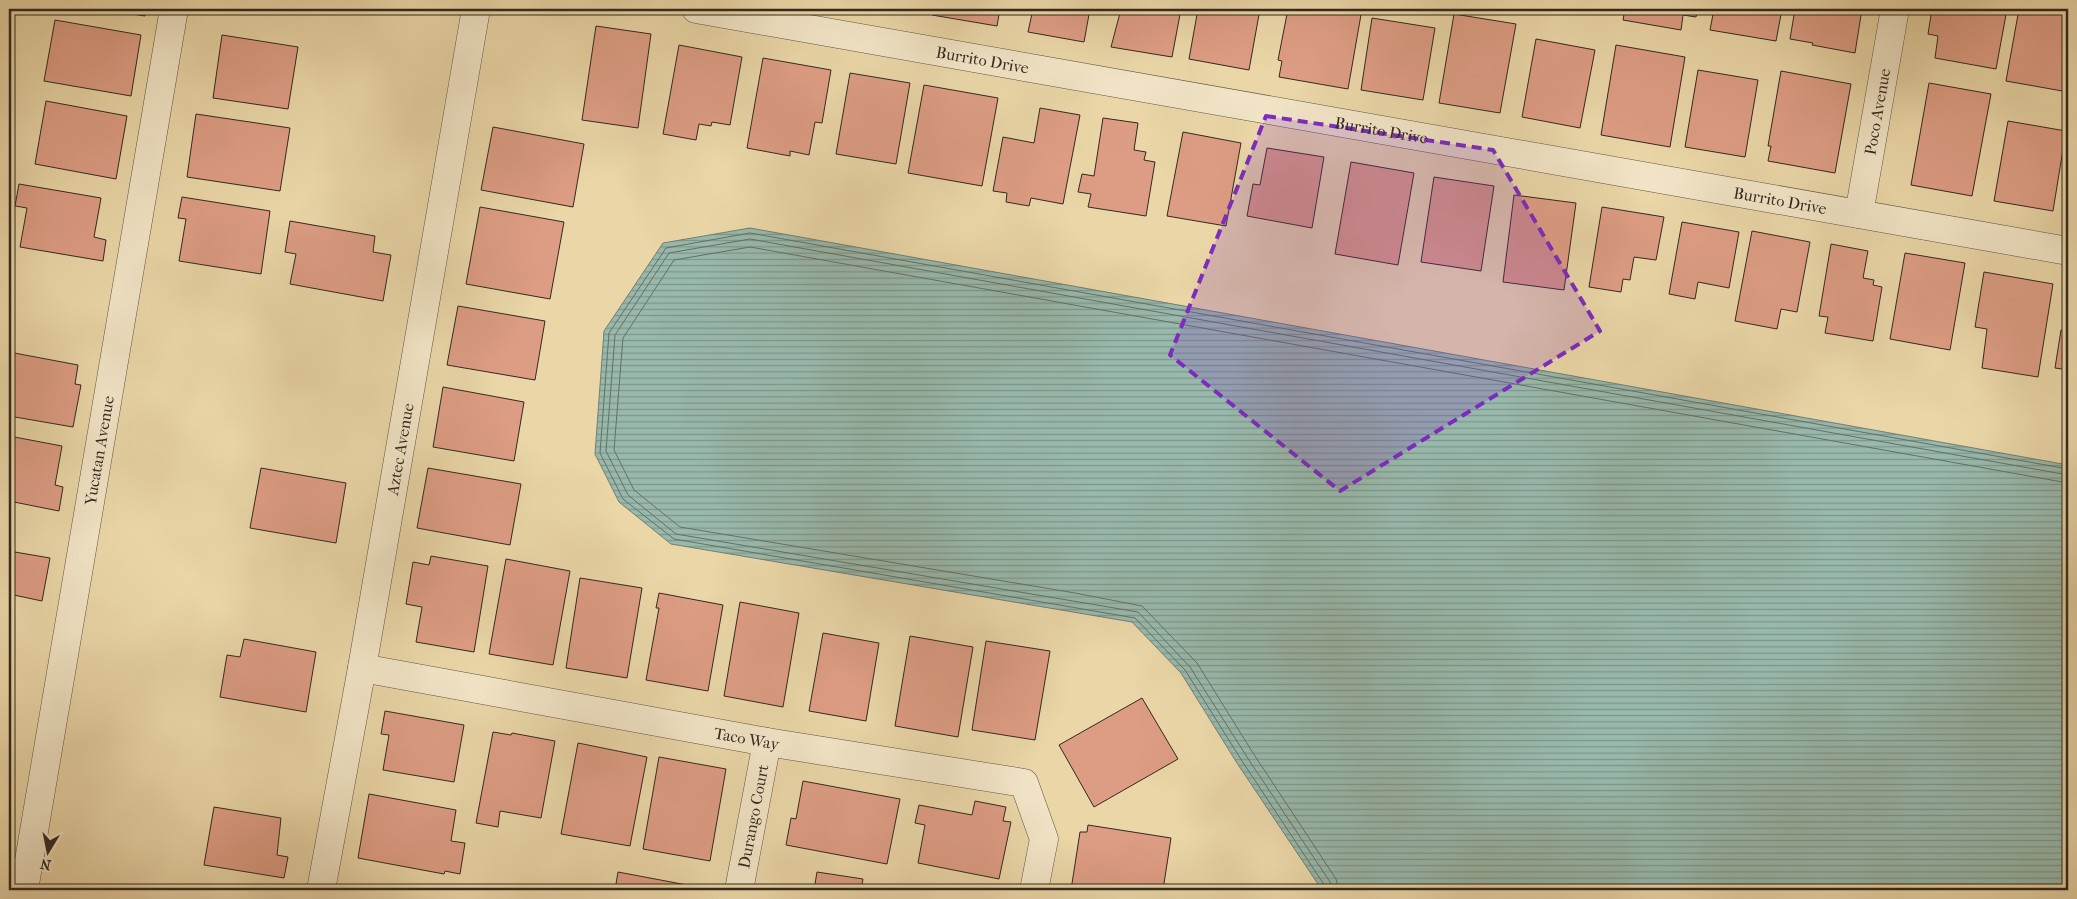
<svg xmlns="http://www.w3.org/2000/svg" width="2077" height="899" viewBox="0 0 2077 899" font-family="'IM FELL French Canon',serif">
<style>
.water{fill:url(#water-rules);stroke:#707f74}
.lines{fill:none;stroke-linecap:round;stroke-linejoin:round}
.shore{stroke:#667066;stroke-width:1}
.building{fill:#dd9d84;stroke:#332821}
.street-casing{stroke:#615442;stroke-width:29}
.street{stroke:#f1e4c6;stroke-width:28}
.marked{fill:#7b2cbf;fill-opacity:0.2;stroke:#7b2cbf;stroke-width:4;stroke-dasharray:10 6;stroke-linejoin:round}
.labels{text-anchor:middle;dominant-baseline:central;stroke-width:4;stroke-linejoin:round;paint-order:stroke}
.street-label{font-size:16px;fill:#332821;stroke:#f1e4c6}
</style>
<defs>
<pattern id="water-rules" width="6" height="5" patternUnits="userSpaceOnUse" patternTransform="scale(1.25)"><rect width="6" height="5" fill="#98b9ac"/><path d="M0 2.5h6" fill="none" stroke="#7d968c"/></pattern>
</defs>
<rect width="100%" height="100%" fill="#ead6a7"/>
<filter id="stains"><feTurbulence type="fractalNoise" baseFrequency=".004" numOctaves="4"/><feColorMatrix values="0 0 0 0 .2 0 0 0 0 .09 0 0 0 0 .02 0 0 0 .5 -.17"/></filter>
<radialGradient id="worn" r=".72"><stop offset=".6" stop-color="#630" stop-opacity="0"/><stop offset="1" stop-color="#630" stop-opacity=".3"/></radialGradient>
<path class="water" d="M750 228 2068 465V890H1322L1237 763 1181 673 1132 622 671 544 619 502 595 454 604 331 663 243Z"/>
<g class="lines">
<path class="shore" d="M1325 890V886L1242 761 1185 670 1135 618 674 539 623 499 600 453 609 333 666 248 750 233 2068 469
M1332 890 1330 882 1247 757 1190 667 1138 612 676 534 628 495 606 451 615 335 669 253 750 239 2068 475
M1339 890 1336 879 1253 753 1197 663 1142 606 1075 593 680 527 634 490 614 450 623 338 674 260 750 247 2068 483"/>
</g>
<path class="building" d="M102 9H146L145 16Z
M933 9H1000L997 26 932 15Z
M1033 9H1090L1084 42 1028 32Z
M1121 9H1181L1172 57 1111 47Z
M1198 9H1260L1249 70 1189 59Z
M1288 9H1362L1348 89 1279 77 1282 61 1278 60Z
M1625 9H1698L1696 17 1683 15 1681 30 1623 20Z
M1714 9H1782L1776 41 1710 30Z
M1795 9H1862L1855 53 1812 45 1813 43 1790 39Z
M1932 9H2007L1996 69 1935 58 1938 36 1928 34Z
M2019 9H2068V92L2006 81Z
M1454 14 1516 24 1500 113 1439 103Z
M1372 18 1435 28 1423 100 1361 90Z
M55 20 141 35 131 96 44 81Z
M596 26 651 34 638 128 582 120Z
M222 35 298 47 288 109 213 98Z
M1536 39 1595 50 1580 128 1522 117Z
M679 45 742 57 730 125 712 122 711 126 699 124 696 140 663 134Z
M1616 45 1685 57 1670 147 1601 135Z
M763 58 831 70 822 123 815 122 809 155 790 151V156L747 148Z
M1698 70 1758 80 1745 157 1685 147Z
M1781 71 1851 84 1835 173 1768 161 1771 146H1768Z
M850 73 910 83 896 164 836 154Z
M1929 83 1991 94 1972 196 1911 185Z
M924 85 998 98 982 186 908 173Z
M46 101 127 116 116 179 35 164Z
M1040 108 1080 115 1063 204 1031 198 1029 206 1006 202 1007 193 993 191 1003 137 1034 143Z
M196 114 290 128 280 191 187 177Z
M1103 118 1138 123 1134 150 1146 152 1144 160 1155 162 1146 216 1088 207 1091 194 1078 192 1082 174 1094 176Z
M2008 121 2066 131 2053 211 1994 201Z
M493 127 584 144 573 207 481 190Z
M1183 132 1241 143 1226 226 1167 216Z
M1267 148 1324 157 1312 228 1247 216 1253 184 1260 185Z
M1351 162 1414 173 1398 265 1335 254Z
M1434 177 1494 186 1481 271 1421 262Z
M19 184 101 198 94 237 106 240 103 261 20 247 27 208 15 206Z
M1514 195 1576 203 1564 290 1503 282Z
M182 197 270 211 261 274 179 261 186 219 178 218Z
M480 207 564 222 550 299 466 284Z
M1602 207 1664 217 1656 260 1634 257 1630 280 1623 279 1621 292 1589 287Z
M290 221 375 236 373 252 391 255 383 301 290 284 296 254 285 252Z
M1682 222 1739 232 1729 288 1698 282 1695 299 1669 294Z
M1752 231 1810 242 1797 312 1781 309 1777 329 1735 321Z
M1831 244 1868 251 1863 278 1874 280 1873 285 1882 287 1873 341 1825 333 1828 317 1819 316Z
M1905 253 1965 263 1950 350 1890 339Z
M1984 272 2053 284 2038 377 1982 368 1987 329 1975 327Z
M458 306 545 321 535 380 447 365Z
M2061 330 2068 331V370L2055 368Z
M9 352 78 365 75 384 81 385 73 427 9 416Z
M443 387 524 402 514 461 433 447Z
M9 436 62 446 55 485 63 487 59 511 9 501Z
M261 468 346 483 336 543 250 528Z
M428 468 521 484 510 545 417 528Z
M9 551 50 558 42 601 9 594Z
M431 556 488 566 474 652 416 642 422 607 406 604 413 562 429 565Z
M506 559 570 571 553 665 489 654Z
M580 578 642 588 627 678 566 668Z
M659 593 723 605 708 691 646 680 659 608H656Z
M740 602 799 613 783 707 724 696Z
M823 633 879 643 866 721 809 711Z
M910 636 973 647 958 737 895 726Z
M244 639 316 652 306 712 220 697 227 655 240 657Z
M986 641 1050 651 1035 740 972 730Z
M1142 698 1178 759 1094 807 1059 745Z
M385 711 464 725 454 782 383 770 389 735 381 734Z
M493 732 511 735 512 733 555 741 541 818 500 811 498 827 476 823Z
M578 743 647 757 630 846 561 834Z
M659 757 726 769 710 861 643 849Z
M803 781 900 799 887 864 786 845 791 818 796 819Z
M369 794 456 810 451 841 465 843 460 874 445 871 444 874 358 858Z
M975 801 1006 807 1003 821 1011 822 999 879 918 863 925 825 915 823 919 805 972 815Z
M214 807 281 818 277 855 288 857 284 878 204 865Z
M1088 825 1171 838 1163 890H1071L1080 832H1087Z
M618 872 703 888 702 890H615Z
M817 872 863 879 861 890H814Z"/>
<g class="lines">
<g class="street-casing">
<g id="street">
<path id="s1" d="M696 9 2068 251"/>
<path id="s2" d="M1859 214 1895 9"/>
<path id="s3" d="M362 668 767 742 1024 783 1044 839 1034 890"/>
<path id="s4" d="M24 890 174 9"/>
<path id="s5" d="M321 890 362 668 476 9"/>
<path id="s6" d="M739 890 767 742"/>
</g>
</g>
<use href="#street" class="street"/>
</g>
<path class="marked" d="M1266 116 1493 150 1600 331 1340 491 1170 355Z"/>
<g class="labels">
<g class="street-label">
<text stroke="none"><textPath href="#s1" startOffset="291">Burrito Drive</textPath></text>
<text stroke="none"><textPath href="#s2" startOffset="104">Poco Avenue</textPath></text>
<text stroke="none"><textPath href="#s1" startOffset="696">Burrito Drive</textPath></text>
<text stroke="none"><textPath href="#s1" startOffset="1101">Burrito Drive</textPath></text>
<text stroke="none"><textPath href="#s4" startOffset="446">Yucatan Avenue</textPath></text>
<text stroke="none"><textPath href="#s5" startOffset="448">Aztec Avenue</textPath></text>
<text stroke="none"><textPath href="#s3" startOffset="391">Taco Way</textPath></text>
<text stroke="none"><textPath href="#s6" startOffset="75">Durango Court</textPath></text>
</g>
</g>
<rect width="2077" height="899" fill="none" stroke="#ead6a7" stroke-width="30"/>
<rect x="10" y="10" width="2057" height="879" fill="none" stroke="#332821" stroke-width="2.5"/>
<rect x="15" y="15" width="2047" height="869" fill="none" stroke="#332821"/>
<g transform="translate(48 852) rotate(190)" stroke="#f1e4c6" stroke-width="4" paint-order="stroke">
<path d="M0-4L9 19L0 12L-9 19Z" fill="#332821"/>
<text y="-8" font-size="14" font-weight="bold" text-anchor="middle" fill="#332821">N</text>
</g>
<rect width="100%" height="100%" filter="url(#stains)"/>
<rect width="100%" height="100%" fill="url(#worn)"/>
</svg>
